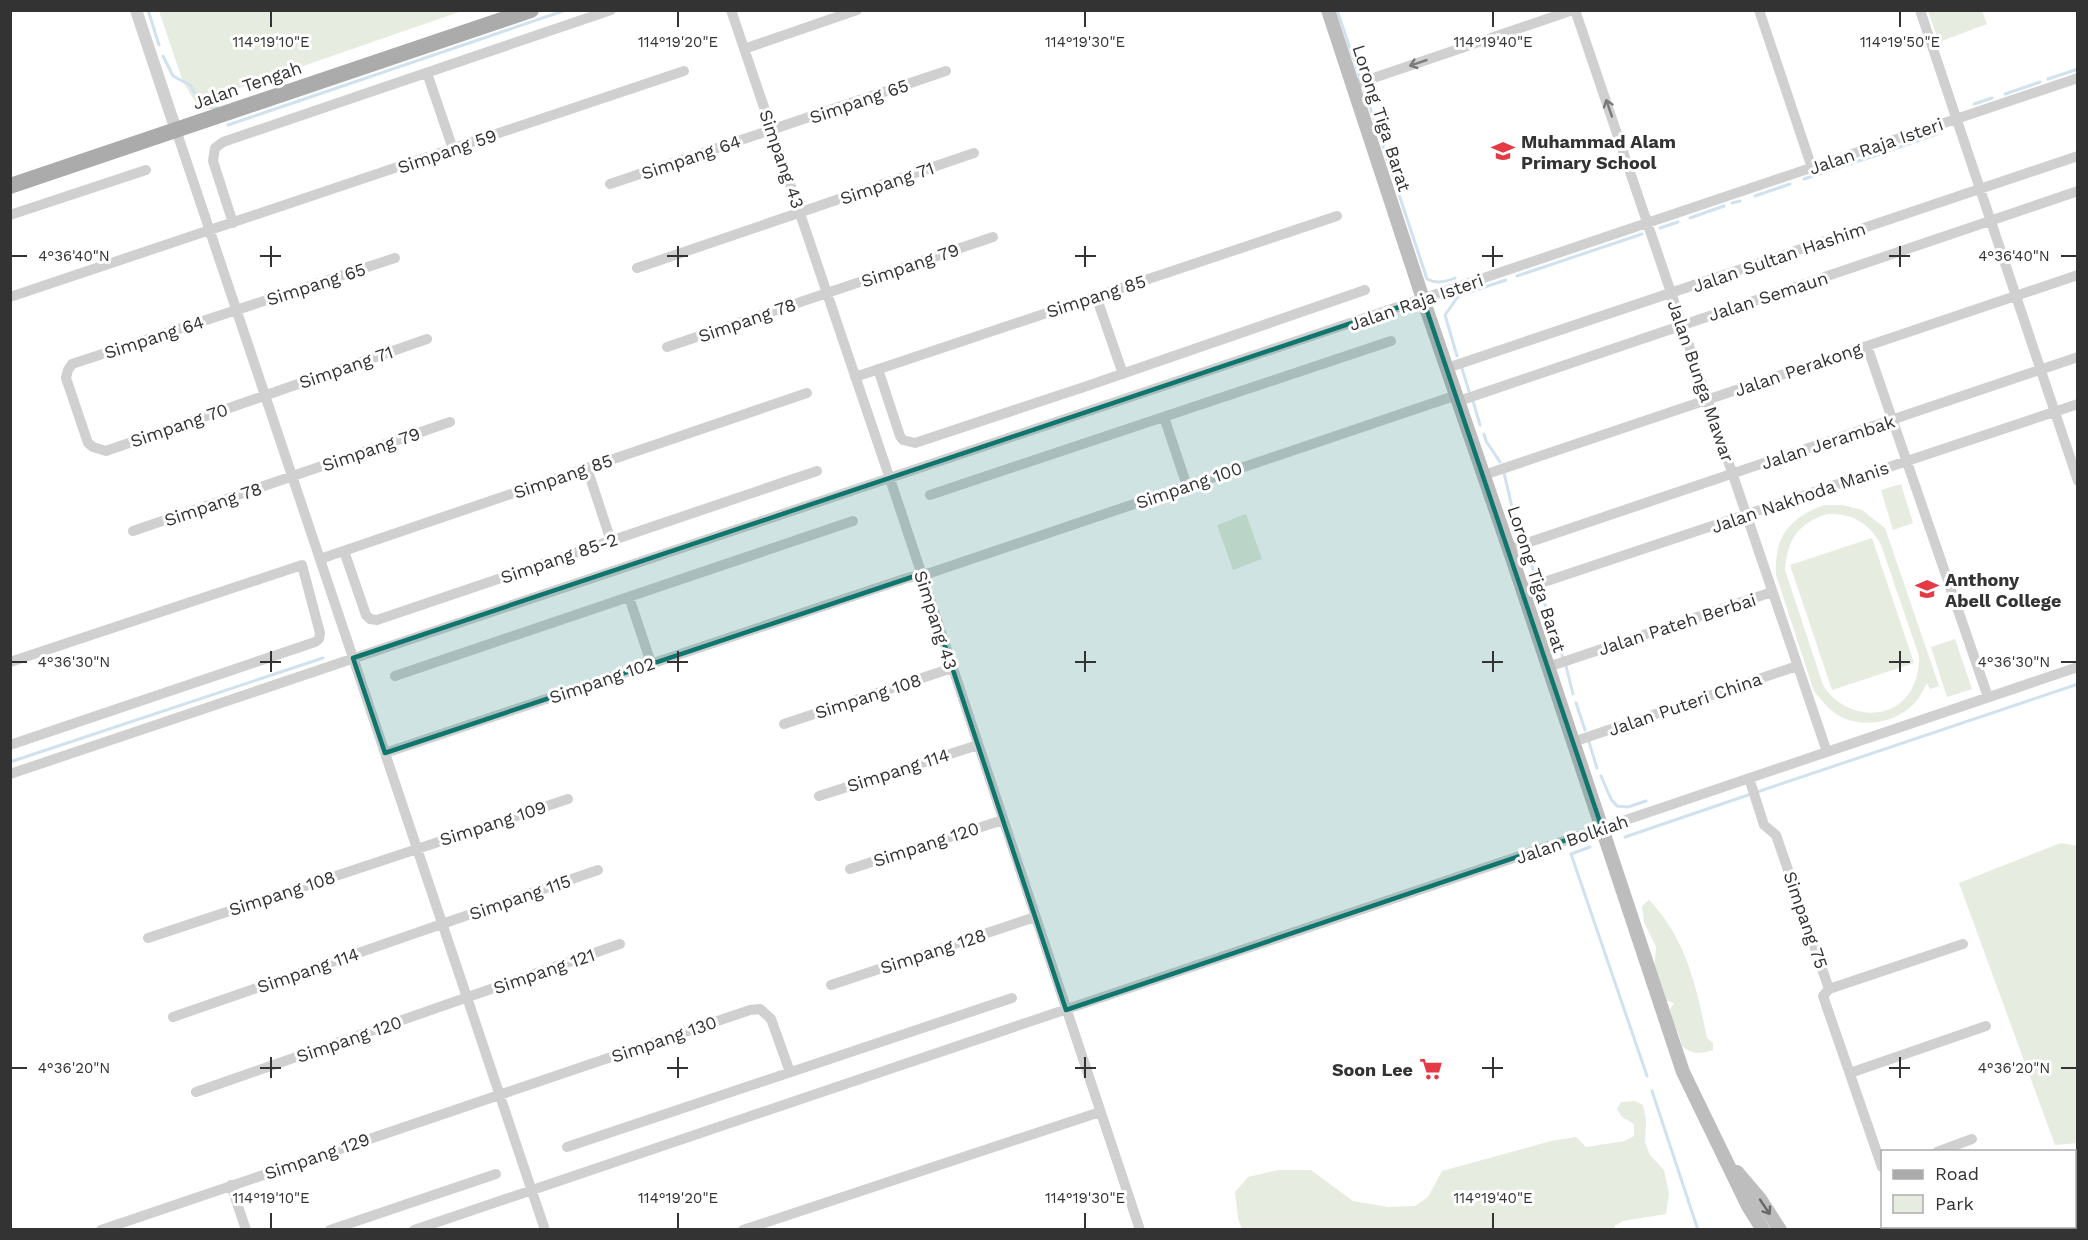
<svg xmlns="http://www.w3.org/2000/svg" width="2088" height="1240" viewBox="0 0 2088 1240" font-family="'Work Sans',sans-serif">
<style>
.green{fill:#e6ecdf;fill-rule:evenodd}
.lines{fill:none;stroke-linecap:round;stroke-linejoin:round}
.stream{stroke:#cfe2ee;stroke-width:3}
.minor{stroke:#d0d0d0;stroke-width:10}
.tertiary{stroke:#d0d0d0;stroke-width:12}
.secondary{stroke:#bdbdbd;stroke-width:14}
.primary{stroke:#ababab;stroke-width:16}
.oneway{stroke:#7a7a7a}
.oneway2{stroke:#6a6a6a}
.marked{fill:#0f766e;fill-opacity:0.2;stroke:#0f766e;stroke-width:4.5;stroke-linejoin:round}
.ticks{fill:none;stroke:#333;stroke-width:2}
.labels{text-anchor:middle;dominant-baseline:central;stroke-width:6;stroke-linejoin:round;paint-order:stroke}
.street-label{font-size:18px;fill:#333;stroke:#fff}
.poi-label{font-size:18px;font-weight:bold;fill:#333;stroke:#fff;text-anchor:start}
.ticks-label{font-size:15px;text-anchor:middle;fill:#333;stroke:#fff;stroke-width:6;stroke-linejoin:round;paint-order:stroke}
</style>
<rect width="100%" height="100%" fill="#fff"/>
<path class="green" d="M159 11H462L196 103 183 82Z
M1928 11H1982L1987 24 1939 42Z
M1901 484 1913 523 1893 530 1881 490Z
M1824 505H1843L1862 510 1885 528 1939 686 1930 689 1927 683C1924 688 1922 694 1918 699 1901 722 1866 729 1841 717 1830 711 1822 701 1814 691L1776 575C1774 537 1789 518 1824 505ZM1827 514C1854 514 1865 521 1880 542L1919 656C1919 666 1918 675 1914 684 1897 725 1843 719 1823 685L1785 570C1788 539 1797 524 1827 514Z
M1246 514 1262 559 1233 570 1217 525Z
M1872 538 1914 663 1832 690 1790 565Z
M1955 639 1972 689 1947 697 1931 647Z
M2061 843 2077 846 2078 1143 2055 1145 1959 883Z
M1649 900C1686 938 1697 988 1707 1038L1713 1043V1050C1700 1054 1693 1055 1682 1046 1680 1033 1672 1023 1670 1009L1674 1003 1664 1000 1654 974 1656 947 1644 922 1642 906Z
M1635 1101 1643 1105 1646 1120 1645 1142 1650 1155 1664 1170 1669 1194 1666 1214 1623 1221 1615 1226V1229L1242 1230 1238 1218 1235 1192 1248 1177 1278 1170H1311L1353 1201 1388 1207 1415 1206 1428 1197 1442 1171 1551 1141 1576 1137 1586 1147 1625 1141 1634 1136V1124L1622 1117 1617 1109 1621 1102Z"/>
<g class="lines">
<path class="stream" d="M148 10 159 45
M1337 10 1360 78
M163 56 173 76 190 85 203 107 219 108
M2048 79 2078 69
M1363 86 1427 279C1436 284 1446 282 1455 278
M2005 94 2040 82
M1974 104 1992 98
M228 125 566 10
M1888 151 1937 134
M1831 170 1880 154
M1804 179 1822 173
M1755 196 1790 184
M1732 203 1740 201
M1690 218 1724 206
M1660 228 1678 222
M1517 276 1642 234
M1470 292 1506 280
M1457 356 1445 315 1457 298 1461 295
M1462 369 1469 391
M1473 401 1480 425
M1484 434 1486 441 1500 462
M1504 473 1512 507
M1515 515 1523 540
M1526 549 1535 575
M1541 594 1551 621
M1554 630 1563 658
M1566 666 1573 694
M1576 703 1585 730
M1589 742 1597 768
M10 762 323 658
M1601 776 1611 799 1617 806 1628 807 1646 801
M1757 792 2078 684
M1625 837 1751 794
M1590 847 1571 854 1647 1076
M1652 1091 1698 1230"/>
<path class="minor" d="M731 10 890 479 1140 1230
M1575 10 1827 752
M1759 10 1812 168
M1920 10 2078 481
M744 49 857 10
M427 73 453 149
M1353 85 1573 10
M176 130 545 1230
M610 184 946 71
M10 215 146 170
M233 223 213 161 215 148 223 142 611 10
M395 258 72 364 68 370 66 378 88 443 93 447 106 451 427 339
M637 268 974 153
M1096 296 1123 374
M10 297 684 71
M1867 346 1988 697
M667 347 993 237
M1447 368 2078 156
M878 369 900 436 903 440 915 443 1090 385 1365 290
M855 377 1337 216
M1459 401 2078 191
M1164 417 1187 486
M587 468 611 541
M1484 475 2078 275
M930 495 1391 341
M133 531 450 422
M1509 549 2078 357
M344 551 366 615 370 619 377 620 817 471
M320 559 807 393
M1523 589 2078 404
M629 597 651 663
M10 662 302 565 320 633 319 639 315 642 10 745
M1548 667 1772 592
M395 676 853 521
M784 724 952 668
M1573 742 1797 666
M385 753 907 578 930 573 1457 395
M10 774 2078 78
M1749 778 1764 825 1776 835 1829 989
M819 796 978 745
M850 869 1003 820
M148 938 568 799
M831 985 1035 917
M1829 989 1823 996 1882 1167
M1829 989 1963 944
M173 1017 598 870
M1850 1073 1986 1026
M196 1092 620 944
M567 1147 1012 998
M1937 1152 1972 1139
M231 1185 246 1230
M101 1230 750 1010 760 1009 771 1019 790 1072
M330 1230 496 1174
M414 1230 2078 667
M743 1230 1100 1112"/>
<path class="tertiary" d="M136 10 176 130"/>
<path class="secondary" d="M1328 10 1423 299 1509 549 1683 1072 1748 1206 1763 1230
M1737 1172 1760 1199 1780 1230"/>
<path class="primary" d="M10 186 531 10"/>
</g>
<defs><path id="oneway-shaft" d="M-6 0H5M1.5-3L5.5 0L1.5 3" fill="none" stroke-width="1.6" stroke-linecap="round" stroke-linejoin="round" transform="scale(1.5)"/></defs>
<g class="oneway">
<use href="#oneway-shaft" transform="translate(1418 63) rotate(161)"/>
<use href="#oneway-shaft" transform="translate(1609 108) rotate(-109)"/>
</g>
<use class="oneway2" href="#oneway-shaft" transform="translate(1765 1207) rotate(56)"/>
<path class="marked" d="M1423 299 1602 828 1066 1010 921 574 385 753 353 658Z"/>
<path class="ticks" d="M271 12V27M678 12V27M1085 12V27M1493 12V27M1900 12V27M271 246V267M678 246V267M1085 246V267M1493 246V267M1900 246V267M12 256H27M260 256H281M667 256H688M1075 256H1096M1482 256H1503M1889 256H1910M2061 256H2076M271 651V672M678 651V672M1085 651V672M1493 651V672M1900 651V672M12 662H27M260 662H281M667 662H688M1075 662H1096M1482 662H1503M1889 662H1910M2061 662H2076M271 1057V1078M678 1057V1078M1085 1057V1078M1493 1057V1078M1900 1057V1078M12 1068H27M260 1068H281M667 1068H688M1075 1068H1096M1482 1068H1503M1889 1068H1910M2061 1068H2076M271 1213V1228M678 1213V1228M1085 1213V1228M1493 1213V1228"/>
<defs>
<g id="school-bare" transform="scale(1.8)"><path d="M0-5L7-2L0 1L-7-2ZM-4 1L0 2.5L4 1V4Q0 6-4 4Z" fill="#e63946" stroke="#fff" stroke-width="2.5" paint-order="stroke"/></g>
<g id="supermarket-bare" transform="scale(1.8)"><path d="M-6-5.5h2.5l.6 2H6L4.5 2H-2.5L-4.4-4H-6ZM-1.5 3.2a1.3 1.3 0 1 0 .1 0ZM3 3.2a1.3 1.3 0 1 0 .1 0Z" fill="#e63946" stroke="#fff" stroke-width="2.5" paint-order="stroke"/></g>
</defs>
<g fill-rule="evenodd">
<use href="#school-bare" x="1503" y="151"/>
<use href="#school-bare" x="1927" y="589"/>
<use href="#supermarket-bare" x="1431" y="1069"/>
</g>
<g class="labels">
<g class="street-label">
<text transform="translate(247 85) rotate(-19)">Jalan Tengah</text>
<text transform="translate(859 101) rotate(-19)">Simpang 65</text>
<text transform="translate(1382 118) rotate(72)">Lorong Tiga Barat</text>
<text transform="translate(1876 146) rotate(-19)">Jalan Raja Isteri</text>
<text transform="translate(447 151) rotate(-19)">Simpang 59</text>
<text transform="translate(691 157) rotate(-19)">Simpang 64</text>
<text transform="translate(782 159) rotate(71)">Simpang 43</text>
<text transform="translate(887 183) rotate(-19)">Simpang 71</text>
<text transform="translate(1779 257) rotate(-19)">Jalan Sultan Hashim</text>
<text transform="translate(910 265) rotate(-19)">Simpang 79</text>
<text transform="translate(316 284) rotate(-18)">Simpang 65</text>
<text transform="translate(1096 296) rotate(-18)">Simpang 85</text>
<text transform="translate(1768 296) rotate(-18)">Jalan Semaun</text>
<text transform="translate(1416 302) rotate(-19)">Jalan Raja Isteri</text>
<text transform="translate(747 320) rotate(-19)">Simpang 78</text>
<text transform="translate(154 337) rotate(-18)">Simpang 64</text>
<text transform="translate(346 367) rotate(-19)">Simpang 71</text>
<text transform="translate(1798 369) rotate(-19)">Jalan Perakong</text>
<text transform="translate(1701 381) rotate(71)">Jalan Bunga Mawar</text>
<text transform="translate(179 425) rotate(-19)">Simpang 70</text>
<text transform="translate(1828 442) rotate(-18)">Jalan Jerambak</text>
<text transform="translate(371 449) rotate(-19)">Simpang 79</text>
<text transform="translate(563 476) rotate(-19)">Simpang 85</text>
<text transform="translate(1189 485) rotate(-19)">Simpang 100</text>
<text transform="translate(1800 497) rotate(-19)">Jalan Nakhoda Manis</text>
<text transform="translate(213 504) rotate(-19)">Simpang 78</text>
<text transform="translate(559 558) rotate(-19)">Simpang 85-2</text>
<text transform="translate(1537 579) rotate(72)">Lorong Tiga Barat</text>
<text transform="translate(936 620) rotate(72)">Simpang 43</text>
<text transform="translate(1677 624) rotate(-18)">Jalan Pateh Berbai</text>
<text transform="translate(602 680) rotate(-19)">Simpang 102</text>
<text transform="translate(868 696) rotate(-18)">Simpang 108</text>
<text transform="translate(1685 704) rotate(-19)">Jalan Puteri China</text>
<text transform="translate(898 770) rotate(-18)">Simpang 114</text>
<text transform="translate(493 823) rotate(-18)">Simpang 109</text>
<text transform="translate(1572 839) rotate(-19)">Jalan Bolkiah</text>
<text transform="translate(926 844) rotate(-18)">Simpang 120</text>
<text transform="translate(282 893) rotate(-18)">Simpang 108</text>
<text transform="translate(520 897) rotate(-19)">Simpang 115</text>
<text transform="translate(1806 920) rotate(71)">Simpang 75</text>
<text transform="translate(933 951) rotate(-18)">Simpang 128</text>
<text transform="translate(308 970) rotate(-19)">Simpang 114</text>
<text transform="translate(544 971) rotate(-19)">Simpang 121</text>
<text transform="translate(349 1039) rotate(-19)">Simpang 120</text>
<text transform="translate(664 1039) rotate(-19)">Simpang 130</text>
<text transform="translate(317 1156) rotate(-19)">Simpang 129</text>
</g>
<g class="poi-label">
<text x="1521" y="141">Muhammad Alam<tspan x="1521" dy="21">Primary School</tspan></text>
<text x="1945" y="579">Anthony<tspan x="1945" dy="21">Abell College</tspan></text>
<text x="1413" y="1069" text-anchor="end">Soon Lee</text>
</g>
</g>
<g class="ticks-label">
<text x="271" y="47">114°19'10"E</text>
<text x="678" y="47">114°19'20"E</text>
<text x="1085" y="47">114°19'30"E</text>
<text x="1493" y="47">114°19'40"E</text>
<text x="1900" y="47">114°19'50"E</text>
<text x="74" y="261">4°36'40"N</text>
<text x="2014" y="261">4°36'40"N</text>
<text x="74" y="667">4°36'30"N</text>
<text x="2014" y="667">4°36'30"N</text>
<text x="74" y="1073">4°36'20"N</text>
<text x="2014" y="1073">4°36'20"N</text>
<text x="271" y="1203">114°19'10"E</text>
<text x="678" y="1203">114°19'20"E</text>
<text x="1085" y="1203">114°19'30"E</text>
<text x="1493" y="1203">114°19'40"E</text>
</g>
<rect width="2088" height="1240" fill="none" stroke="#333333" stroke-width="24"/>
<rect x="1881" y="1150" width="195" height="78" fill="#ffffff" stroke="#adadad" stroke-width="1.5"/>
<rect x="1893" y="1170" width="30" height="9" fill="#ababab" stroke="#adadad" stroke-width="1.5"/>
<text x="1935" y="1180" font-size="18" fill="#333333">Road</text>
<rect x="1893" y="1195" width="30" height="18" fill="#e6ecdf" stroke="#adadad" stroke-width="1.5"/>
<text x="1935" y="1210" font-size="18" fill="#333333">Park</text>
</svg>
